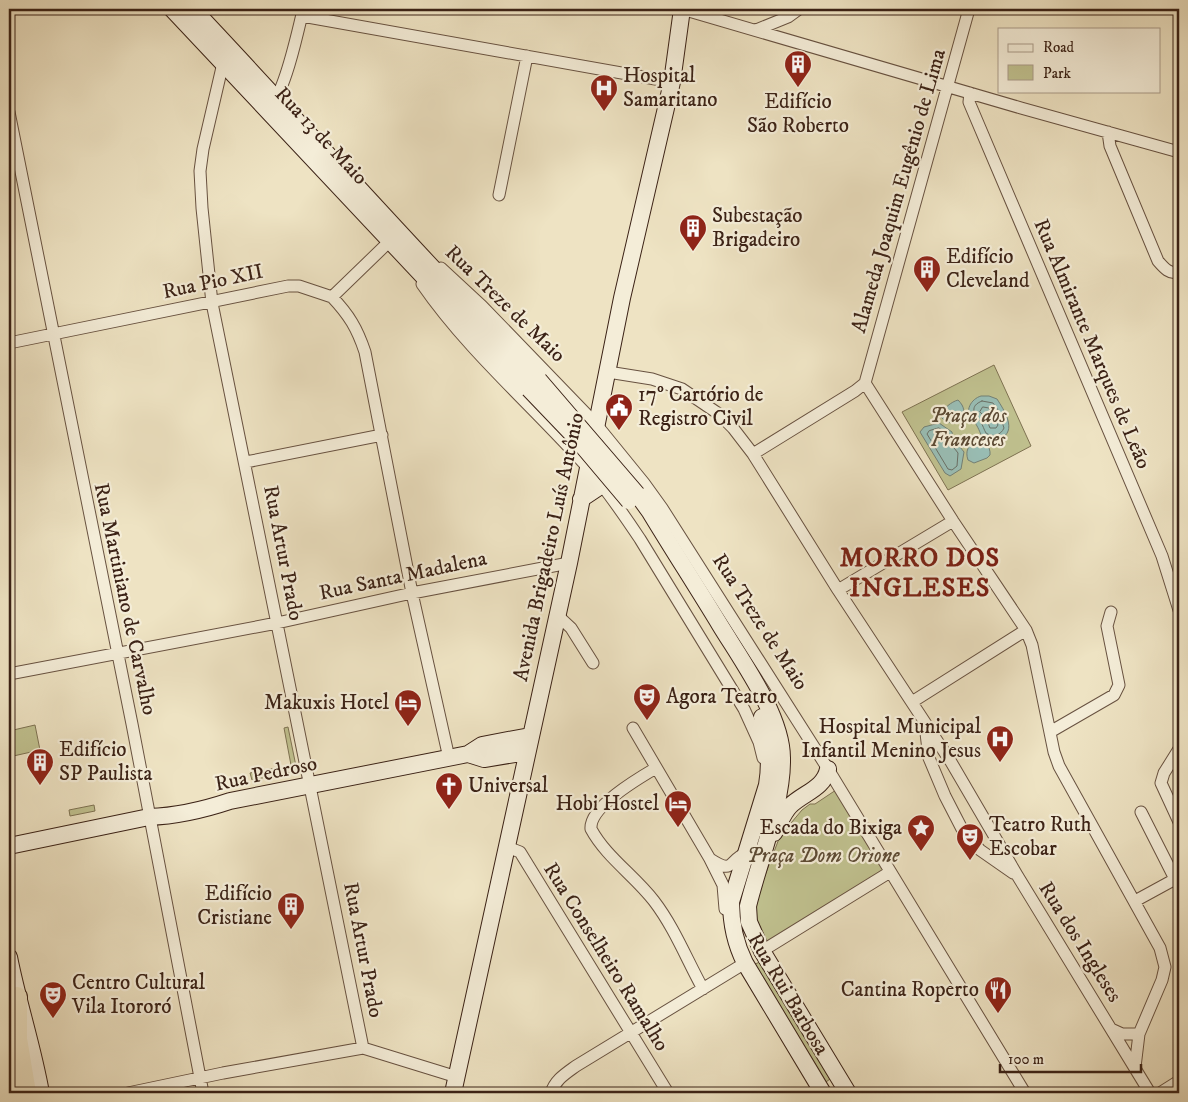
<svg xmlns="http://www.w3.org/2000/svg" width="1188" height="1102" viewBox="0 0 1188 1102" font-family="'IM FELL DW Pica',serif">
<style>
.green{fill:#c0c18f;stroke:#7e7252}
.water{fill:#99beb5;stroke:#738075}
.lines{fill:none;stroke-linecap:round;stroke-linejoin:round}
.shore{stroke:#6a7066;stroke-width:1}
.street-casing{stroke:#685241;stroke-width:13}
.secondary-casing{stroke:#3b2216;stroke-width:18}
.highway-casing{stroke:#3b2216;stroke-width:22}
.street{stroke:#f4edd8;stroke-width:11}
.secondary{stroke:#f4edd8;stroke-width:16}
.highway{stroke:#eee3c3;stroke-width:20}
.secondary-bridge-casing{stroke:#3b2216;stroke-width:18;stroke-linecap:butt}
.secondary-bridge{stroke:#f4edd8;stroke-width:16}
.labels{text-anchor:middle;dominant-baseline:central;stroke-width:4.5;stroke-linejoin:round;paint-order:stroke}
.poi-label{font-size:21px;fill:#3b2216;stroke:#f4edd8;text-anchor:start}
.street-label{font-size:21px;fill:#3b2216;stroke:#f4edd8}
.park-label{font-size:21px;font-style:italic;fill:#5c4a34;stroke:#f4edd8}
.district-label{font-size:26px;font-weight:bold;letter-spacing:1px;fill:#7a1f14;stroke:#f4edd8}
</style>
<rect width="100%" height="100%" fill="#eee3c3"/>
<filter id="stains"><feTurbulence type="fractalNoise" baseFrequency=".004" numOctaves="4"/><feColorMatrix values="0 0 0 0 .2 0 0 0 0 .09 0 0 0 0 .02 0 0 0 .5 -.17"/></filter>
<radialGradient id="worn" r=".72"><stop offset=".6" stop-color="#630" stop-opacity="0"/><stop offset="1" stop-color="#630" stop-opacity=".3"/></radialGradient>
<path class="green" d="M994 365 1031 446 948 490 902 412Z
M35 725 40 750 9 757V731Z
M288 727 297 771 252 780 250 773 291 765 284 728Z
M836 790 885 871 766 945 754 913 761 886 780 836 802 810 810 804H815Z
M94 805 95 811 70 816 69 810Z
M760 962 830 1079 826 1082 755 964Z"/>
<path class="water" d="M981 396H989L997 399C1004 410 1018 431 1000 439 996 441 990 441 985 439 980 435 980 431 977 426 974 420 976 426 972 420 964 411 971 399 981 396Z
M958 400C965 407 965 412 961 421 953 425 944 423 940 415 944 408 951 402 958 400Z
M939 423 952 432C952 441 959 445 964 452L961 469 950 476 945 473 920 432 924 427Z
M976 442C984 441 991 446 990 455L987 458 974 463 968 460C965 451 968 445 976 442Z"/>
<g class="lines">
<path class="shore" d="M982 401 993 403 998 410 1004 428C1001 435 993 438 986 433 984 430 983 425 980 421 974 414 969 406 982 401Z
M983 407 989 408 998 425 996 428H990L986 418 980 412Z
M939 428 947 433 951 444 958 453 957 466 952 470 948 469 927 434 929 431Z"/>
<g class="street-casing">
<path id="street" d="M682 9 1021 108 1179 152
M302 16 672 82
M756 30 788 17 799 9
M223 63 203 149 200 171 202 208 212 303 363 1048
M970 93 969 102 1162 556 1179 610
M272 103C285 91 298 31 303 10
M9 112 132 724 203 1093
M1108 132 1110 146 1158 261C1164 268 1170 275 1179 272
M499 195 527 56
M441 268 482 306 596 424 644 483 662 508 828 769 1025 1093
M422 284C469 352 533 406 588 468 607 490 624 515 640 539L744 709 759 742 763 758
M332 297C349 315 357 328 365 352L412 593 449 758
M9 343 288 286H299L332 297 395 236
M608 372 652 379 682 389 719 414 733 428 753 454 838 590 951 762 1017 875 1150 1093
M865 383 953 521 1026 630 1032 645 1054 752 1059 766 1160 948 1165 967 1162 980 1139 1034 1135 1067
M865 383 969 9
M753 454 855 391 865 383
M246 462 382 435
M838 590 953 521
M556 614 571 628 593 663
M9 674 277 623 412 593 569 563
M912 702 1026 630
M925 725 929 758 945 796 962 829 980 850 1013 873
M633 728 710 859 723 885 725 909
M1050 732 1114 695 1119 685 1107 626 1111 612
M1179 749 1164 773 1161 783 1179 822
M656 768C639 778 589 807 591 829 606 857 635 876 654 901 674 927 687 960 703 989
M1141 812 1175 879
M507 847 520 852 668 1093
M710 859C735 875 727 861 746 853
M1135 901 1179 877
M762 951 890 872
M1111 1029 1122 1034H1139
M128 1093 223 1073 363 1048 457 1077
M551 1093C555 1080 565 1074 576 1066L745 963
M1160 1093 1179 1081"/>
</g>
<g class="secondary-casing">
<path id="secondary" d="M172 9 529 389
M193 9C309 132 421 259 539 380
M637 494 650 512C673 550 697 587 720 625 742 661 782 716 782 758 783 803 759 861 748 906L749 922 762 951 848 1093
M581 499 602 485
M762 717C769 740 771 761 767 785L731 902C731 924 735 943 745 963L823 1093
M468 754 484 759 527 752
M774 833C779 825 783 813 790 806 803 793 824 789 828 769
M9 846 149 817C178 816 203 810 230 801L468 754 482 745 530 736
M9 957C18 1003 33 1047 41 1093
M453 1093 569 563 622 298 672 82 682 9"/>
</g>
<g class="highway-casing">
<path id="highway" d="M17 997V1039L26 1093"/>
</g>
<use href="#street" class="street"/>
<use href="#secondary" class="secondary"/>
<use href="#highway" class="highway"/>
<g class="secondary-bridge-casing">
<path id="secondary-bridge" d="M539 380 637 494
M529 389 575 437 629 501"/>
</g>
<use href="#secondary-bridge" class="secondary-bridge"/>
</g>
<defs>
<g id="building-pin" transform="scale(1.4375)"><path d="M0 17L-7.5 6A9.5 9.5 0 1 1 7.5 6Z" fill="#8f2418" stroke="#f4edd8"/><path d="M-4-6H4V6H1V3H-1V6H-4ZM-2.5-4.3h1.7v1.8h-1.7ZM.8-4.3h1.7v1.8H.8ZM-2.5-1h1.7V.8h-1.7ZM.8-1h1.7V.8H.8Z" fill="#fff"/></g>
<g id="hospital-pin" transform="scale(1.4375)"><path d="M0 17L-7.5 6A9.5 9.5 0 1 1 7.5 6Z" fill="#8f2418" stroke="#f4edd8"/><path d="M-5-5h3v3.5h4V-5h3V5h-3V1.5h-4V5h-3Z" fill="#fff"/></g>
<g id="civic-pin" transform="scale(1.4375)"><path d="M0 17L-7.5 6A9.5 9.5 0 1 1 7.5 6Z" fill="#8f2418" stroke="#f4edd8"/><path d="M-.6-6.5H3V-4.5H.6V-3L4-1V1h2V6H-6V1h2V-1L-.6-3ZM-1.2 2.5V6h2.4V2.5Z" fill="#fff"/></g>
<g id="theatre-pin" transform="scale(1.4375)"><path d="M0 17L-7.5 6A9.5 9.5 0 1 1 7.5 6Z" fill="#8f2418" stroke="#f4edd8"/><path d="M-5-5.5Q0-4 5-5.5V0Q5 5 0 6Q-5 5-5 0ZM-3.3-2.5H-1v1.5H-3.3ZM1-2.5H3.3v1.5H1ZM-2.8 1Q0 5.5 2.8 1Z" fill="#fff"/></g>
<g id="hotel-pin" transform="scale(1.4375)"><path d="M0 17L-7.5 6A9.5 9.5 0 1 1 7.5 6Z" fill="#8f2418" stroke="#f4edd8"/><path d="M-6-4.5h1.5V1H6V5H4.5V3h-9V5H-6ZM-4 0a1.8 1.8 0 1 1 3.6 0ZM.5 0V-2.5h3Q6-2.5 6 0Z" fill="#fff"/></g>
<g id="church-pin" transform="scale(1.4375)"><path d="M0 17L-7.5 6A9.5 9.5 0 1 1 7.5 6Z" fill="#8f2418" stroke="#f4edd8"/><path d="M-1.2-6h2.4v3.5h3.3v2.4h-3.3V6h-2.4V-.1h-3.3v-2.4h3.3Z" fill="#fff"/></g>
<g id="sight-pin" transform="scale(1.4375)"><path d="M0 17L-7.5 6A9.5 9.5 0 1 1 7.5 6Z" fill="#8f2418" stroke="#f4edd8"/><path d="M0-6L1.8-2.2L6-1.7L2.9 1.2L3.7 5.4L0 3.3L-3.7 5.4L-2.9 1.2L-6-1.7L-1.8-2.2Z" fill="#fff"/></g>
<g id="restaurant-pin" transform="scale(1.4375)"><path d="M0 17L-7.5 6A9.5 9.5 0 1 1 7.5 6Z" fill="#8f2418" stroke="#f4edd8"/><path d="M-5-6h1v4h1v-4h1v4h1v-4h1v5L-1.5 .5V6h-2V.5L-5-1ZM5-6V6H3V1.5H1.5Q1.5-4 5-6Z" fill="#fff"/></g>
</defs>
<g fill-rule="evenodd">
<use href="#building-pin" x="798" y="64"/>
<use href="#hospital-pin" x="604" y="88"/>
<use href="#building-pin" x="693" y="228"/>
<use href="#building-pin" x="927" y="269"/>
<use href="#civic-pin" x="619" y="407"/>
<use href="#theatre-pin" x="647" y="697"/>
<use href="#hotel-pin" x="408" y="703"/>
<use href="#hospital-pin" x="1000" y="739"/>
<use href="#building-pin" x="40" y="762"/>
<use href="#church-pin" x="449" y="786"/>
<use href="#hotel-pin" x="678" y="804"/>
<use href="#sight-pin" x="921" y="828"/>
<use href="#theatre-pin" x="970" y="837"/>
<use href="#building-pin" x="291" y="906"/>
<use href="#restaurant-pin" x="998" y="990"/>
<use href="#theatre-pin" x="53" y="995"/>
</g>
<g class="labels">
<g class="poi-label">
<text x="623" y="76">Hospital<tspan x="623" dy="24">Samaritano</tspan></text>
<text x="798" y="102" text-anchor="middle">Edifício<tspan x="798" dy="24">São Roberto</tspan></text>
<text x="712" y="216">Subestação<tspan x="712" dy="24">Brigadeiro</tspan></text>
<text x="946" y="257">Edifício<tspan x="946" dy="24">Cleveland</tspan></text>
<text x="638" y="395">17º Cartório de<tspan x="638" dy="24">Registro Civil</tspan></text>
<text x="666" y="697">Agora Teatro</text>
<text x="389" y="703" text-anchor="end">Makuxis Hotel</text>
<text x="981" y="727" text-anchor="end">Hospital Municipal<tspan x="981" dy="24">Infantil Menino Jesus</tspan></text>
<text x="59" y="750">Edifício<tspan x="59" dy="24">SP Paulista</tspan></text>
<text x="468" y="786">Universal</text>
<text x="659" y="804" text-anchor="end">Hobi Hostel</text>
<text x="989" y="825">Teatro Ruth<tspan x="989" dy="24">Escobar</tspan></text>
<text x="902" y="828" text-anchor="end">Escada do Bixiga</text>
<text x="272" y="894" text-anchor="end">Edifício<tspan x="272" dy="24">Cristiane</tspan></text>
<text x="72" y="983">Centro Cultural<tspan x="72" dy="24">Vila Itororó</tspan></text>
<text x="979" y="990" text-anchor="end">Cantina Roperto</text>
</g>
<g class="street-label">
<text transform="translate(321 136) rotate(47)">Rua 13 de Maio</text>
<text transform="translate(899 191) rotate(-74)">Alameda Joaquim Eugênio de Lima</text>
<text transform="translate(213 282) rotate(-12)">Rua Pio XII</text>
<text transform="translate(505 304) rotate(44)">Rua Treze de Maio</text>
<text transform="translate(1092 344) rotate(67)">Rua Almirante Marques de Leão</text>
<text transform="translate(549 547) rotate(-78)">Avenida Brigadeiro Luís Antônio</text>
<text transform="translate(283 553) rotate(79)">Rua Artur Prado</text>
<text transform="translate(403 576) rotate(-12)">Rua Santa Madalena</text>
<text transform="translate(125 599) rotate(78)">Rua Martiniano de Carvalho</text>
<text transform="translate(760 622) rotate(57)">Rua Treze de Maio</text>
<text transform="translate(266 774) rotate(-12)">Rua Pedroso</text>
<text transform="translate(1080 942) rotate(58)">Rua dos Ingleses</text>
<text transform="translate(363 950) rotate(79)">Rua Artur Prado</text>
<text transform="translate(606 957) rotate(58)">Rua Conselheiro Ramalho</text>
<text transform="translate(788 994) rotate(59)">Rua Rui Barbosa</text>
</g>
<g class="park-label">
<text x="968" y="416">Praça dos<tspan x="968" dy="24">Franceses</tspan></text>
<text x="823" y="856">Praça Dom Orione</text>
</g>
<g class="district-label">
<text x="920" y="558">MORRO DOS<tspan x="920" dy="30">INGLESES</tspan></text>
</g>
</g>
<rect width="1188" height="1102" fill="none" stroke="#eee3c3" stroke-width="30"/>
<rect x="10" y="10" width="1168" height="1082" fill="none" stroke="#3b2216" stroke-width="2.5"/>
<rect x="15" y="15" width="1158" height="1072" fill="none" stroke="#3b2216"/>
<rect x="998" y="28" width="162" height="65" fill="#f4edd8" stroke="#aa9c8a"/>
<rect x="1008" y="44" width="25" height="8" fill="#f4edd8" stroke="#aa9c8a"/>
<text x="1043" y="52" font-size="15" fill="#3b2216">Road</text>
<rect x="1008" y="65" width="25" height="15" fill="#c0c18f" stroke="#aa9c8a"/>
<text x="1043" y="78" font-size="15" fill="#3b2216">Park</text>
<path d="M1000 1064v8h141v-8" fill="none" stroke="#3b2216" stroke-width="2.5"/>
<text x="1008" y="1064" font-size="15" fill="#3b2216" stroke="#f4edd8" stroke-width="4" paint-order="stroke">100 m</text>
<rect width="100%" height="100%" filter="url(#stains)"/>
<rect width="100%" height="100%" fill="url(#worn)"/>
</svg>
